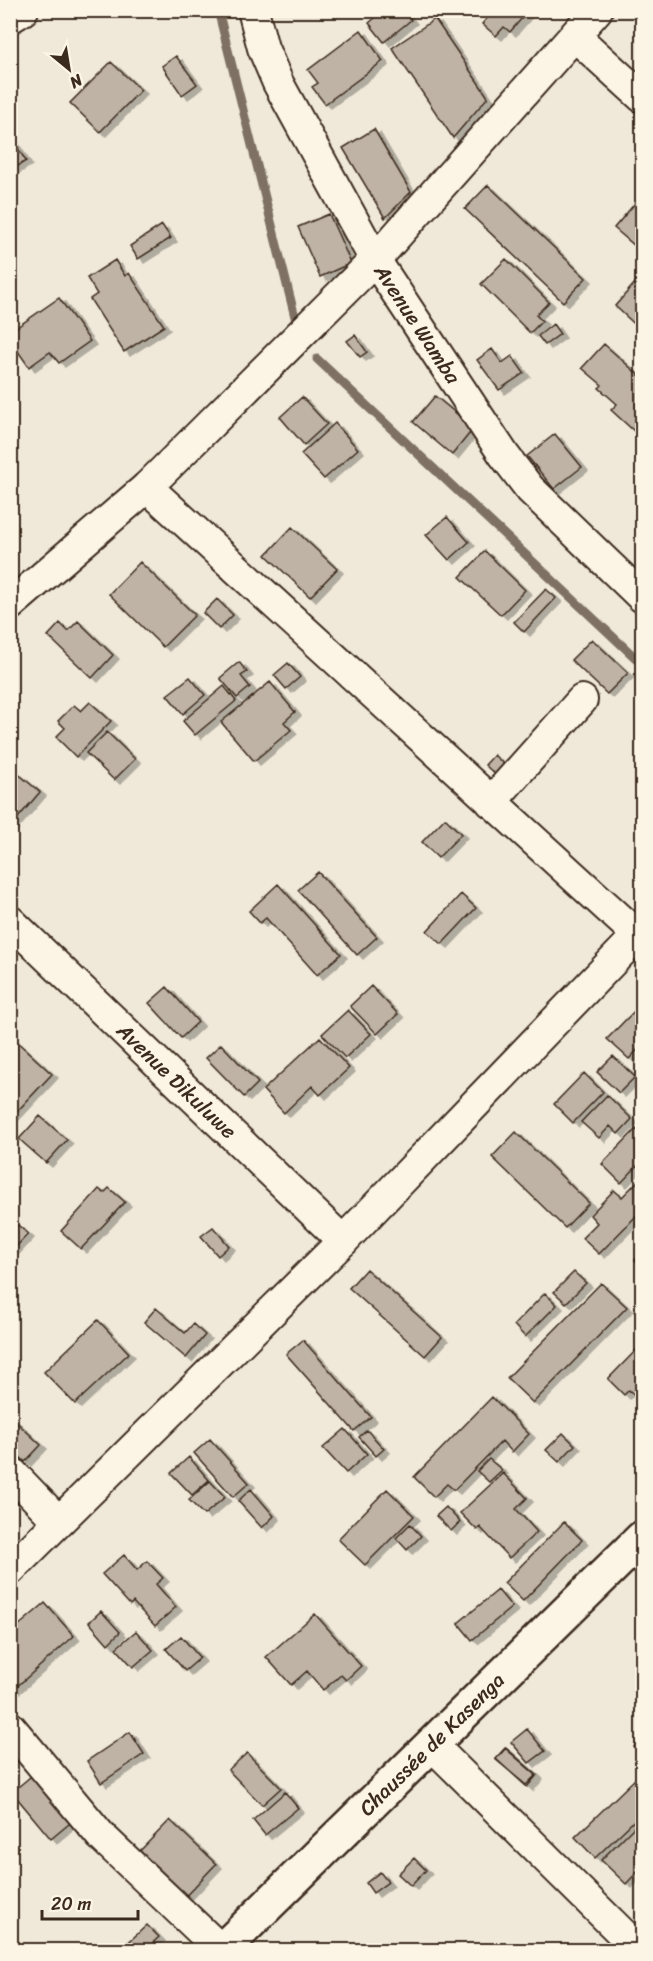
<svg xmlns="http://www.w3.org/2000/svg" width="653" height="1961" viewBox="0 0 653 1961" font-family="Sriracha,sans-serif">
<style>
.lines{fill:none;stroke-linecap:round;stroke-linejoin:round}
.stream{stroke:#7e7163;stroke-width:9}
.building{fill:#beb3a4;stroke:#3b2a1e;stroke-width:1.5;filter:url(#shadow)}
.street-casing{stroke:#3b2a1e;stroke-width:34}
.secondary-casing{stroke:#3b2a1e;stroke-width:38}
.street{stroke:#fcf5e5;stroke-width:30}
.secondary{stroke:#fcf5e5;stroke-width:33}
.labels{text-anchor:middle;dominant-baseline:central;stroke-width:4.5;stroke-linejoin:round;paint-order:stroke}
.street-label{font-size:21px;fill:#3b2a1e;stroke:#fcf5e5}
</style>
<defs>
<filter id="shadow"><feDropShadow dx="6" dy="4" stdDeviation="0" flood-color="#0004"/></filter>
</defs>
<rect width="100%" height="100%" fill="#f0e9d9"/>
<filter id="ink" filterUnits="userSpaceOnUse"><feTurbulence type="fractalNoise" baseFrequency=".0167" numOctaves="2"/><feDisplacementMap in="SourceGraphic" scale="12" xChannelSelector="R" yChannelSelector="G"/><feConvolveMatrix kernelMatrix="1 2 1 2 8 2 1 2 1" color-interpolation-filters="sRGB"/></filter>
<g filter="url(#ink)">
<g class="lines">
<path class="stream" d="M218 10 297 325
M317 359 642 664"/>
</g>
<path class="building" d="M384 10H403L411 20 384 42 369 23Z
M485 10H529L510 32 504 27 496 36 482 24 490 15Z
M435 19 488 97 453 138 392 48Z
M361 30 383 61 325 104 312 87 318 83 308 70Z
M176 56 197 84 182 95 162 66Z
M111 62 141 90 100 132 70 103Z
M374 129 411 192 385 218 343 148Z
M10 136 26 161 10 171Z
M488 185 586 278 563 302 465 209Z
M642 195V252L614 228Z
M329 214 351 263 320 277 298 227Z
M162 225 171 238 138 259 130 246Z
M506 259 549 302 536 315 542 321 530 333 481 284Z
M115 260 125 276 129 273 164 326 124 352 90 299 97 294 87 278Z
M642 275V331L615 306Z
M59 298 90 341 59 363 50 352 29 367 10 340V332Z
M553 324 560 334 545 345 538 336Z
M355 335 367 352 360 357 347 341Z
M604 344 642 378V425L635 432 611 410 617 404 599 388 602 385 582 368Z
M492 349 502 363 512 356 524 373 499 390 477 360Z
M435 396 474 428 452 455 413 422Z
M302 397 327 424 304 445 280 417Z
M335 423 358 449 324 479 301 454Z
M555 434 582 467 554 489 527 456Z
M447 517 469 542 449 560 426 535Z
M642 520V534L635 527Z
M292 527 337 569 310 597 266 555Z
M485 551 525 590 501 615 460 577Z
M140 562 195 615 163 647 109 594Z
M546 589 556 598 524 632 514 622Z
M217 599 233 615 219 629 203 613Z
M78 621 113 655 92 678 48 636 60 623 68 631Z
M592 639 628 673 607 694 571 660Z
M239 662 247 672 241 676 250 687 237 698 220 678Z
M288 663 300 677 286 689 274 675Z
M190 677 205 695 183 714 167 695Z
M270 682 295 712 284 722 291 730 254 761 221 722Z
M224 686 236 701 195 735 183 721Z
M90 702 111 721 76 757 56 737 65 728 58 721 74 705 81 711Z
M107 732 135 759 114 780 86 753Z
M494 755 509 769 500 779 485 765Z
M16 772 40 792 11 826 10 779Z
M445 818 461 834 438 858 422 842Z
M318 872 377 937 357 955 298 890Z
M278 884 341 954 317 975 266 918 260 923 249 911Z
M461 894 476 908 442 944 427 931Z
M371 986 398 1014 377 1034 350 1006Z
M167 987 198 1022 181 1038 149 1003Z
M642 1003V1045L629 1059 607 1039Z
M348 1010 371 1034 345 1058 322 1034Z
M320 1037 349 1068 320 1095 312 1086 284 1113 263 1090Z
M13 1038 52 1074 10 1119V1041Z
M221 1044 258 1083 244 1097 206 1058Z
M613 1056 635 1077 619 1093 597 1072Z
M584 1073 603 1092 573 1123 554 1104Z
M607 1095 632 1119 618 1134 610 1126 599 1138 581 1122Z
M40 1116 67 1140 46 1163 19 1139Z
M636 1129 642 1135V1161L621 1183 602 1164Z
M516 1132 589 1203 565 1228 492 1157Z
M642 1177V1210L599 1254 582 1238 597 1223 590 1215 614 1190 622 1197Z
M109 1188 125 1202 81 1249 61 1231 99 1189 104 1193Z
M18 1225 28 1234 12 1251 10 1233Z
M213 1227 229 1246 218 1256 201 1236Z
M642 1252V1267L635 1260Z
M366 1269 442 1337 425 1356 349 1288Z
M574 1272 586 1283 566 1303 554 1292Z
M601 1283 627 1307 533 1403 507 1378Z
M545 1293 557 1305 525 1337 514 1325Z
M156 1308 185 1333 193 1324 205 1335 186 1358 144 1322Z
M98 1320 129 1353 75 1404 44 1372Z
M303 1340 371 1417 354 1431 286 1354Z
M642 1344V1413L636 1407 641 1402 629 1390 624 1395 608 1379Z
M492 1397 529 1434 512 1452 502 1441 454 1490 447 1484 434 1497 414 1477Z
M10 1416 41 1445 25 1462 10 1447Z
M345 1429 367 1454 346 1473 323 1448Z
M367 1430 384 1449 376 1456 359 1437Z
M563 1433 575 1445 559 1462 546 1450Z
M210 1439 249 1483 233 1497 194 1453Z
M189 1457 209 1480 192 1495 171 1473Z
M489 1459 502 1470 489 1482 477 1471Z
M503 1473 527 1498 516 1509 537 1532 509 1558 480 1527 477 1530 460 1513Z
M210 1481 225 1497 204 1515 189 1500Z
M251 1489 274 1516 262 1528 238 1501Z
M387 1489 414 1516 365 1565 338 1539Z
M446 1507 460 1522 451 1531 436 1516Z
M564 1522 582 1540 523 1601 504 1583Z
M410 1524 421 1536 407 1550 396 1538Z
M124 1555 137 1570 147 1561 163 1578 156 1584 176 1607 155 1626 133 1602 130 1605 102 1574Z
M498 1590 512 1607 472 1640 458 1623Z
M45 1603 74 1636 14 1689 10 1685V1633Z
M101 1611 120 1632 108 1644 89 1622Z
M315 1614 361 1666 346 1680 341 1675 323 1690 307 1671 291 1685 266 1657Z
M136 1631 153 1650 133 1667 116 1648Z
M181 1636 200 1658 185 1671 166 1649Z
M527 1729 545 1751 529 1763 511 1742Z
M130 1732 144 1754 101 1783 87 1761Z
M642 1734V1753L634 1747Z
M505 1748 536 1775 526 1785 495 1759Z
M506 1748 537 1775 527 1787 496 1759Z
M247 1753 281 1788 262 1805 228 1770Z
M36 1772 75 1819 51 1839 12 1792Z
M638 1776 642 1781V1813L595 1858 575 1837Z
M285 1792 298 1808 265 1835 253 1820Z
M642 1819V1867L626 1884 601 1860Z
M170 1820 216 1864 180 1902 134 1857Z
M414 1858 426 1870 411 1886 398 1874Z
M380 1872 388 1882 373 1893 366 1883Z
M147 1925 159 1937 145 1950H120Z"/>
<g class="lines">
<g class="street-casing">
<g id="street">
<path id="s1" d="M253 10 263 48 278 83 375 260 504 455 530 489 642 597"/>
<path d="M10 18 23 10"/>
<path d="M575 36 642 97"/>
<path d="M147 487 642 939"/>
<path d="M10 605 147 487 375 260 597 10"/>
<path d="M491 802 582 700"/>
<path id="s2" d="M10 921 343 1241"/>
<path d="M10 1471 58 1521"/>
<path d="M10 1570 343 1241 638 935"/>
<path d="M10 1727 101 1836 221 1950"/>
<path d="M433 1746 639 1950"/>
</g>
</g>
<g class="secondary-casing">
<g id="secondary">
<path id="s3" d="M222 1950 642 1538"/>
</g>
</g>
<use href="#street" class="street"/>
<use href="#secondary" class="secondary"/>
</g>
</g>
<g class="labels">
<g class="street-label">
<text stroke="none"><textPath href="#s1" startOffset="356">Avenue Wamba</textPath></text>
<text stroke="none"><textPath href="#s2" startOffset="231">Avenue Dikuluwe</textPath></text>
<text stroke="none"><textPath href="#s3" startOffset="294">Chaussée de Kasenga</textPath></text>
</g>
</g>
<rect width="653" height="1961" fill="none" stroke="#fcf5e5" stroke-width="36"/>
<rect x="18" y="18" width="617" height="1925" fill="none" stroke="#3b2a1e" stroke-width="2" filter="url(#ink)"/>
<g transform="translate(69 69) rotate(150)" stroke="#fcf5e5" stroke-width="4.5" paint-order="stroke">
<path d="M0-4.5L10 22L0 15L-10 22Z" fill="#3b2a1e"/>
<text y="-9" font-size="16" font-weight="bold" text-anchor="middle" fill="#3b2a1e">N</text>
</g>
<path d="M42 1910v9h96v-9" fill="none" stroke="#3b2a1e" stroke-width="3"/>
<text x="51" y="1910" font-size="18" fill="#3b2a1e" stroke="#fcf5e5" stroke-width="4.5" paint-order="stroke">20 m</text>
</svg>
